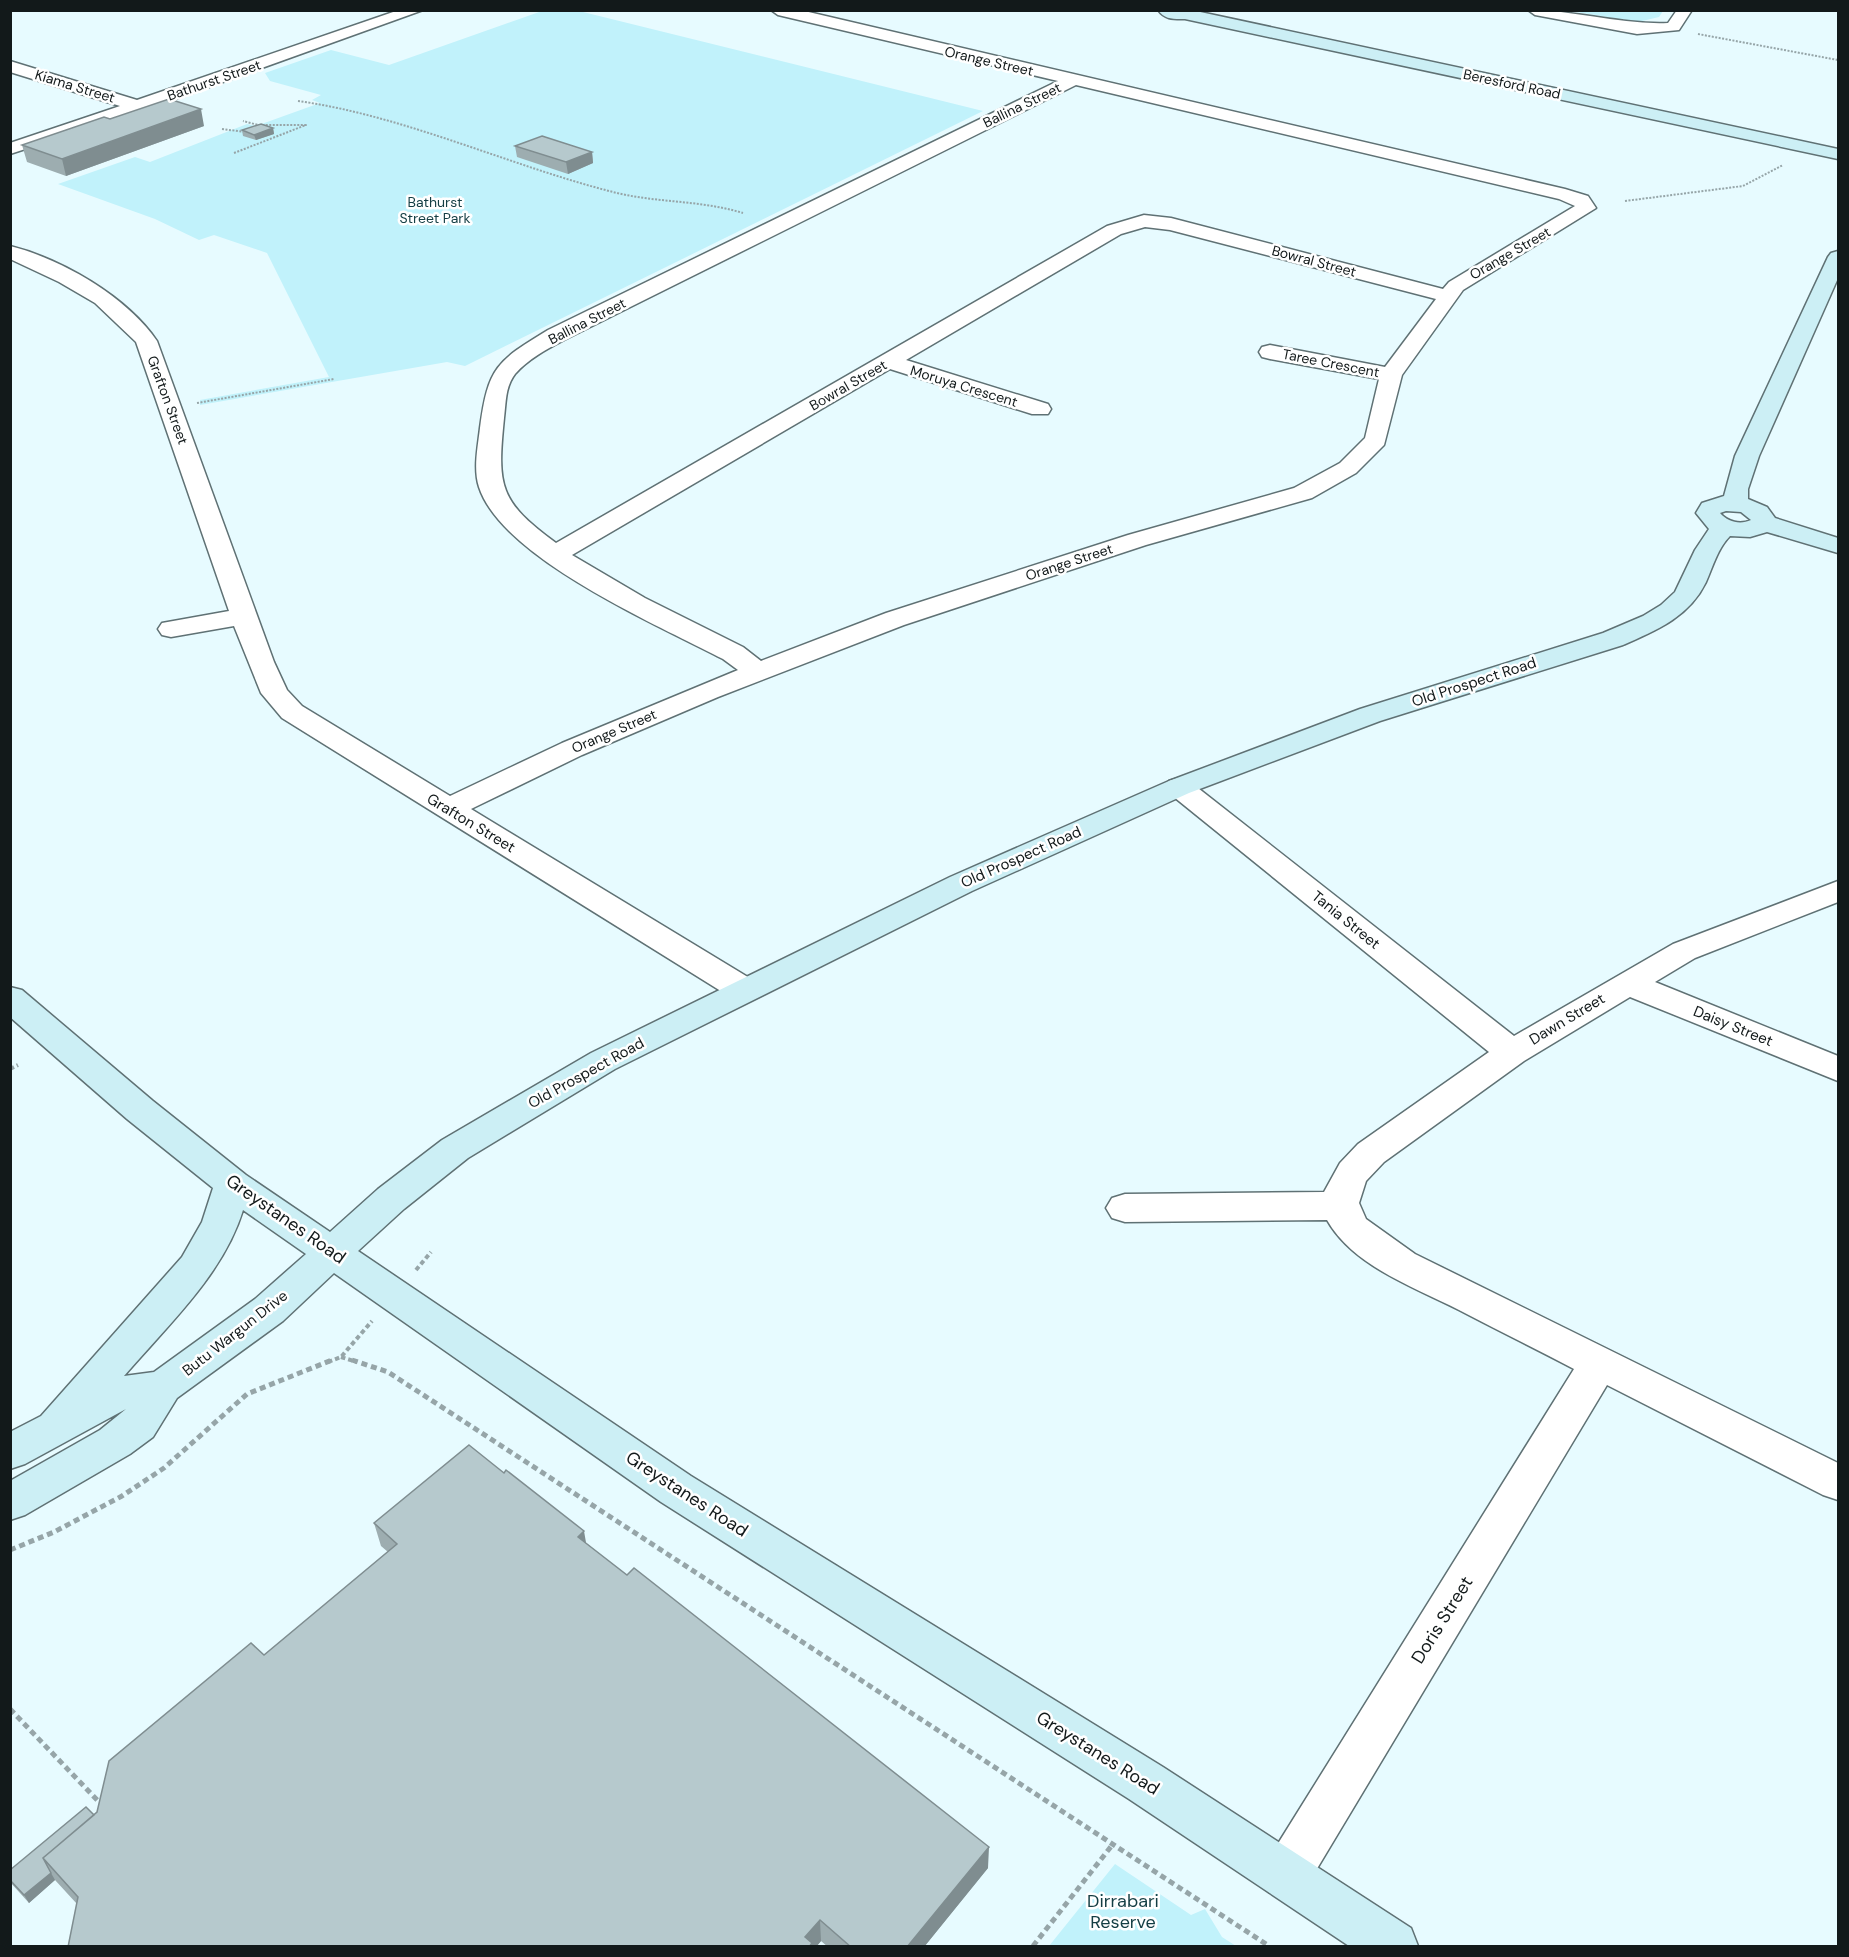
<svg xmlns="http://www.w3.org/2000/svg" width="1849" height="1957" viewBox="0 0 1849 1957" font-family="'DM Sans',sans-serif">
<style>
.green{fill:#c1f2fb}
.lines{fill:none;stroke-linecap:round;stroke-linejoin:round}
.street-casing{stroke:#5f7174;stroke-width:3}
.secondary-casing{stroke:#5f7174;stroke-width:3}
.path-far2{stroke:#96a5a8;stroke-width:2;stroke-dasharray:2 1.5;stroke-linecap:butt}
.path-far1{stroke:#96a5a8;stroke-width:4;stroke-dasharray:4.5 3;stroke-linecap:butt}
.path{stroke:#96a5a8;stroke-width:5;stroke-dasharray:6 4;stroke-linecap:butt}
.street{fill:#fff;fill-rule:evenodd}
.secondary{fill:#cceff5;fill-rule:evenodd}
.wall{fill:#9dadb0}
.shaded-wall{fill:#7f8d90}
.building{fill:#b6c9cd;stroke:#7f8d90;stroke-width:1.5}
.labels{text-anchor:middle;dominant-baseline:central;stroke-width:5;stroke-linejoin:round;paint-order:stroke}
.far-street-label{font-size:14px;fill:#12191a;stroke:#fff}
.far-park-label{font-size:14px;fill:#143e44;stroke:#fff}
.street-label{font-size:15px;fill:#12191a;stroke:#fff}
.near-street-label{font-size:18px;fill:#12191a;stroke:#fff}
.near-park-label{font-size:18px;fill:#143e44;stroke:#fff}
</style>
<rect width="100%" height="100%" fill="#e7fbff"/>
<path class="green" d="M542 11H579L983 111 465 366 447 362 200 405V400L329 377 267 253 214 235 199 240 155 219 58 184 135 157 150 162 247 124 256 126 320 103 312 100 321 95 270 81 265 73 331 50 389 65Z
M1570 11H1663L1659 17 1638 22Z
M1115 1864 1191 1915 1205 1909 1222 1937 1236 1946H1049Z"/>
<g class="lines">
<g class="street-casing">
<path id="street" d="M399 10H423L145 110 10 154V143L120 106 10 72V61L137 100Z
M771 10H800L1565 189 1588 196 1596 208 1463 290 1402 375 1384 445 1356 473 1312 498 1146 545 904 625 718 697 582 755 471 809 756 982 761 990 756 998 744 1001 732 998 282 718 261 693 234 626 171 637 162 635 158 629 162 623 229 611 136 342 95 303 59 282 10 259V246C62 259 127 297 157 341L274 662 287 690 302 706 450 796 562 743 738 670 723 659C658 625 502 558 479 487 473 469 478 446 480 428 488 367 497 361 548 330L1058 81 778 15ZM1076 85 1559 199 1575 206 1449 282 1443 289 1171 218 1144 215 1107 226 556 543C499 501 497 487 504 418 506 403 505 387 515 374 528 359 547 349 564 340ZM1145 227 1170 230 1436 299 1385 367 1270 345 1262 347 1259 352 1262 357 1270 359 1379 379 1365 438 1340 463 1294 488 1128 535 886 613 761 661 743 647 645 598 572 555 890 369 1032 414H1048L1051 409 1048 404 906 360 1121 234Z
M1528 10C1575 10 1621 25 1668 23L1677 10H1692L1679 30 1637 34 1535 15Z
M1179 778 1189 781 1514 1036 1673 944 1838 881V902L1695 958 1655 982 1838 1056V1081L1630 997 1524 1061 1384 1162 1366 1181 1359 1203 1366 1219 1415 1254 1838 1463V1500L1823 1495 1607 1385 1303 1892 1286 1899 1269 1892 1261 1875 1269 1858 1574 1369C1536 1349 1497 1330 1459 1310 1414 1287 1353 1266 1327 1220L1125 1222 1112 1218 1106 1208 1112 1198 1125 1194 1324 1192 1340 1163 1358 1144 1489 1052 1169 793 1164 787 1169 781Z"/>
</g>
<g class="secondary-casing">
<path id="secondary" d="M1158 10H1191L1838 149V159L1185 19C1174 19 1165 20 1158 10Z
M1838 251V278L1759 456 1748 489V499L1767 507 1775 518 1838 538V553L1767 532 1750 537 1730 536C1718 548 1713 566 1706 582 1689 617 1657 630 1623 645L1380 721 1189 793 972 891 615 1069 468 1158 404 1209 358 1251 691 1476 1163 1767 1411 1928 1418 1946H1349L1129 1799 661 1502 334 1273 283 1321 177 1398 153 1437 130 1454 25 1515 10 1520V1481L100 1430 126 1409 25 1464 10 1469V1432L41 1416 182 1257 202 1222 213 1188 127 1119 10 1017V987L22 990 153 1101 246 1175 330 1232 378 1189 442 1140 591 1053 950 877 1169 781 1360 709 1603 633 1643 616 1661 605 1675 592 1695 550 1709 529 1696 513 1702 503 1724 496 1735 456 1828 257 1831 253ZM1726 511 1741 512 1751 520C1740 525 1728 522 1720 513ZM243 1210 306 1254 255 1299 154 1372 124 1376C167 1326 223 1275 243 1210Z"/>
</g>
<path class="path-far2" d="M1698 34 1838 60
M298 101C406 116 512 167 617 193 659 203 700 200 743 213
M222 129 245 132
M234 153 306 125H258L243 121
M1625 201 1743 186 1783 165
M197 403 334 379"/>
<path class="path-far1" d="M10 1069 18 1065
M416 1270 431 1252
M341 1357 357 1362
M328 1362 341 1357 372 1321"/>
<path class="path" d="M352 1360 388 1372 1269 1946
M10 1550 54 1532 122 1496 164 1468 247 1394 332 1360
M10 1709 101 1804
M1033 1946 1113 1844"/>
<use href="#street" class="street"/>
<use href="#secondary" class="secondary"/>
</g>
<path class="wall" d="M110 119 204 126 66 176 27 162 22 145Z
M273 128 274 134 256 140 243 136 242 130Z
M515 146 592 152 593 163 568 174 517 157Z
M374 1523 586 1543 988 1868 924 1947H828L821 1941 816 1947H68L77 1904 55 1880 29 1903 10 1882V1870L94 1815 264 1655 388 1552 381 1546Z"/>
<path class="shaded-wall" d="M201 109 204 126 66 176 62 159Z
M273 128 274 134 256 140 254 135Z
M592 152 593 163 568 174 566 162Z
M584 1531 588 1554 578 1537Z
M989 1847 988 1868 924 1947H907Z
M51 1873 55 1880 29 1903 24 1895Z
M820 1920 821 1941 816 1947H806L805 1937Z"/>
<path class="building" d="M169 99 201 109 62 159 22 145 104 117 110 119Z
M261 124 273 128 254 135 242 130Z
M542 136 592 152 566 162 515 146Z
M469 1445 504 1473 506 1470 584 1531 578 1537 627 1575 634 1568 989 1847 907 1947H851L820 1920 805 1937 812 1943 809 1947H68L78 1897 43 1858 97 1812 109 1761 251 1643 264 1655 397 1544 374 1523Z
M86 1807 94 1815 43 1858 51 1873 24 1895 10 1880V1870Z"/>
<g class="labels">
<g class="far-street-label">
<text transform="translate(989 61) rotate(13)">Orange Street</text>
<text transform="translate(214 80) rotate(-19)">Bathurst Street</text>
<text transform="translate(1512 84) rotate(12)">Beresford Road</text>
<text transform="translate(75 86) rotate(17)">Kiama Street</text>
<text transform="translate(1022 105) rotate(-26)">Ballina Street</text>
<text transform="translate(1510 253) rotate(-30)">Orange Street</text>
<text transform="translate(1314 261) rotate(15)">Bowral Street</text>
<text transform="translate(587 321) rotate(-27)">Ballina Street</text>
<text transform="translate(1331 363) rotate(11)">Taree Crescent</text>
<text transform="translate(848 385) rotate(-30)">Bowral Street</text>
<text transform="translate(964 386) rotate(17)">Moruya Crescent</text>
<text transform="translate(168 400) rotate(70)">Grafton Street</text>
<text transform="translate(1069 562) rotate(-18)">Orange Street</text>
<text transform="translate(614 731) rotate(-23)">Orange Street</text>
</g>
<g class="far-park-label">
<text x="435" y="202">Bathurst<tspan x="435" dy="16">Street Park</tspan></text>
</g>
<g class="street-label">
<text transform="translate(1474 682) rotate(-18)">Old Prospect Road</text>
<text transform="translate(471 823) rotate(31)">Grafton Street</text>
<text transform="translate(1021 857) rotate(-24)">Old Prospect Road</text>
<text transform="translate(1346 920) rotate(39)">Tania Street</text>
<text transform="translate(1567 1019) rotate(-31)">Dawn Street</text>
<text transform="translate(1733 1026) rotate(22)">Daisy Street</text>
<text transform="translate(586 1073) rotate(-29)">Old Prospect Road</text>
<text transform="translate(235 1333) rotate(-38)">Butu Wargun Drive</text>
</g>
<g class="near-street-label">
<text transform="translate(286 1219) rotate(35)">Greystanes Road</text>
<text transform="translate(687 1494) rotate(33)">Greystanes Road</text>
<text transform="translate(1442 1620) rotate(-58)">Doris Street</text>
<text transform="translate(1098 1753) rotate(32)">Greystanes Road</text>
</g>
<g class="near-park-label">
<text x="1123" y="1901">Dirrabari<tspan x="1123" dy="21">Reserve</tspan></text>
</g>
</g>
<rect width="1849" height="1957" fill="none" stroke="#12191a" stroke-width="24"/>
</svg>
